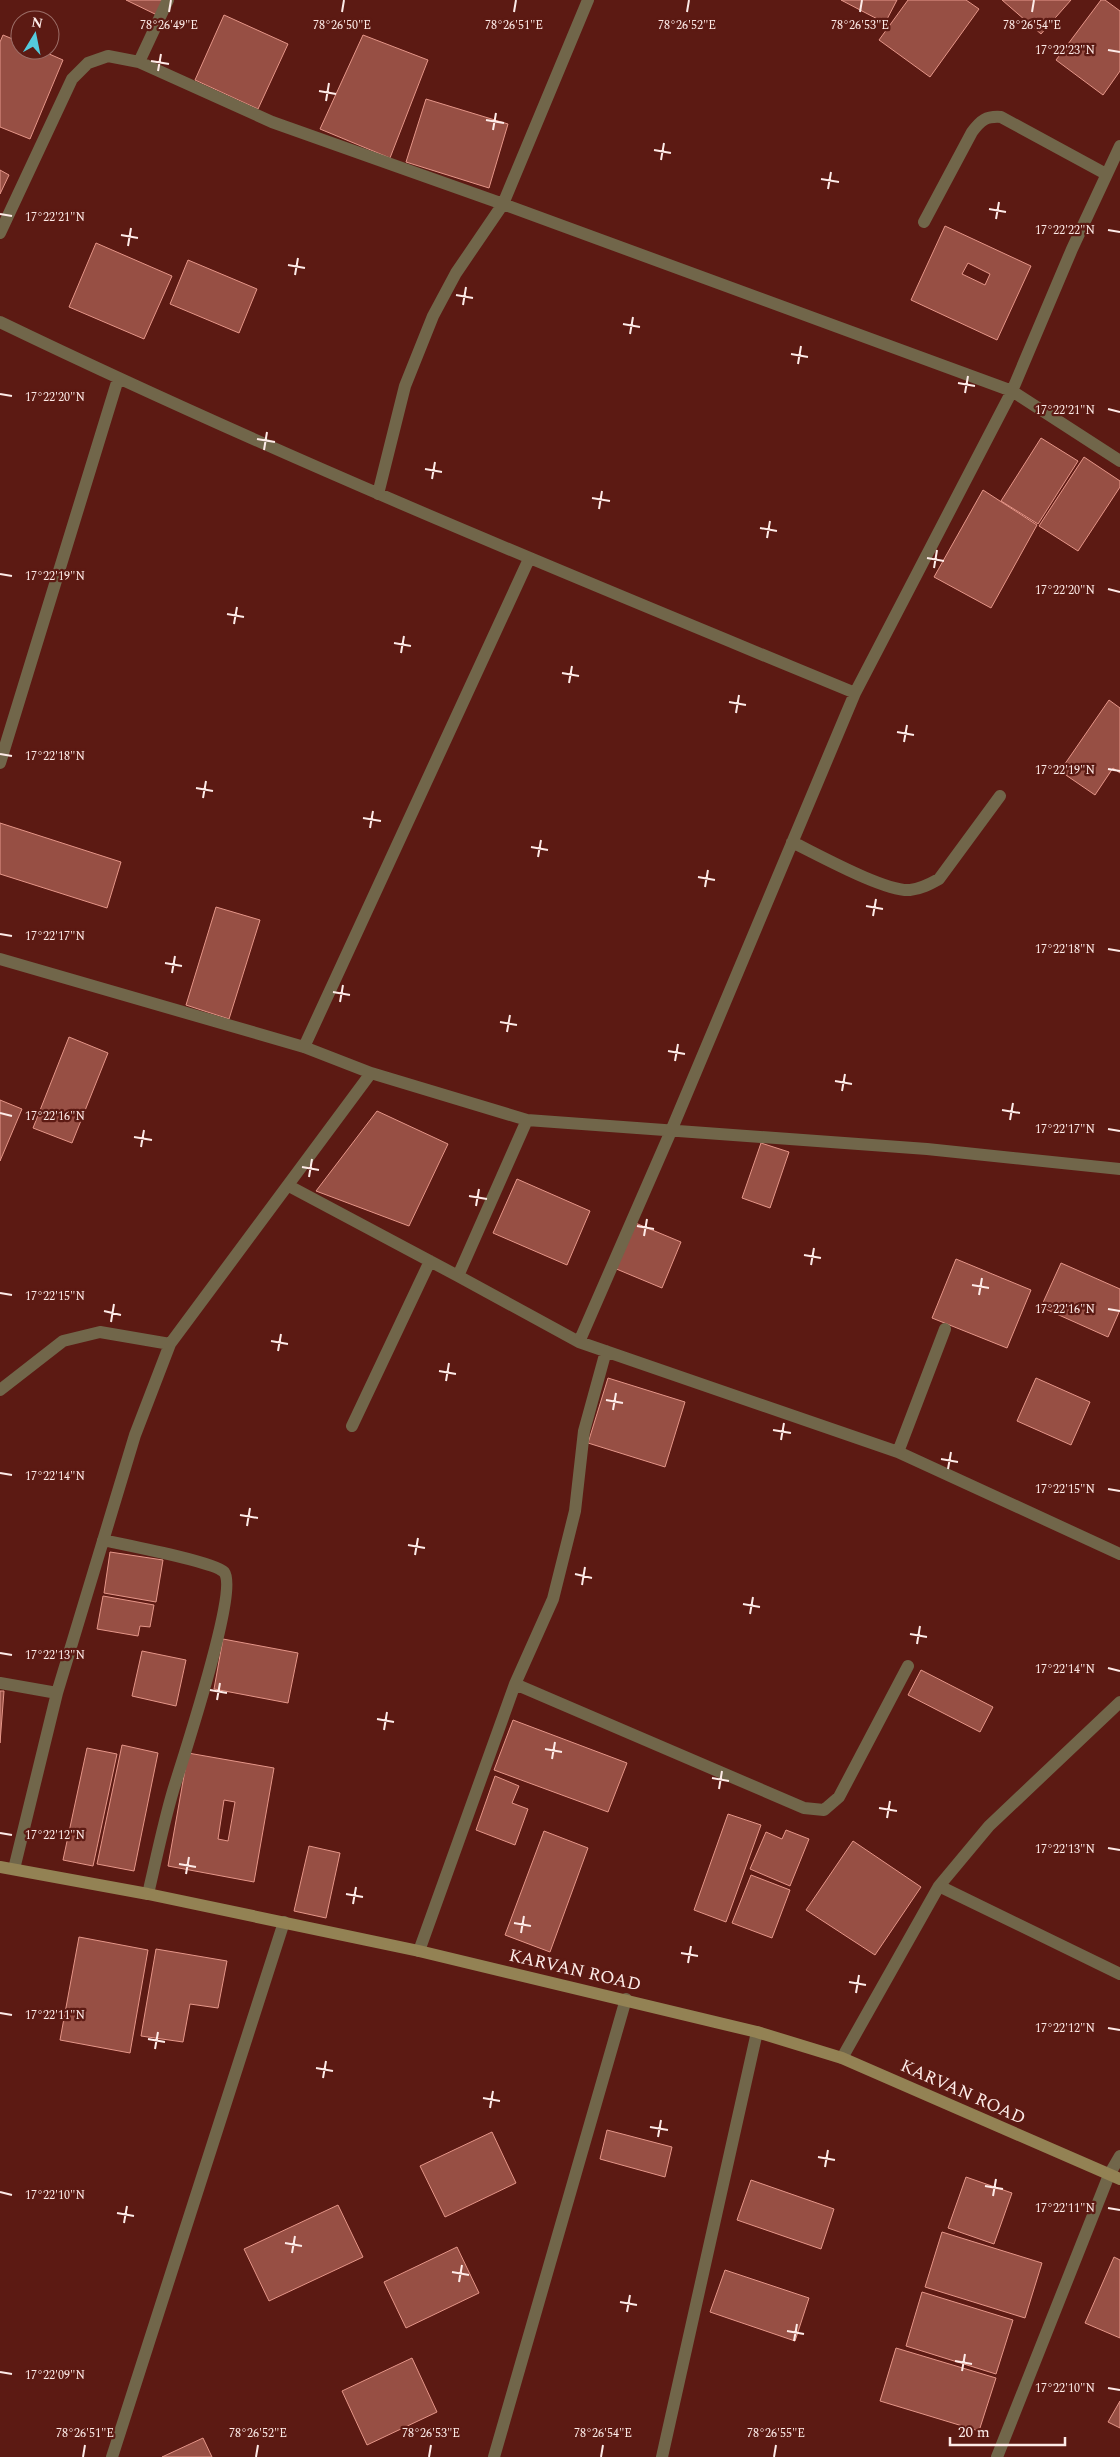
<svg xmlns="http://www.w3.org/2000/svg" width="1120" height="2457" viewBox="0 0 1120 2457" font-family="Spectral,serif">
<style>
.building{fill:#974f44;stroke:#e59689;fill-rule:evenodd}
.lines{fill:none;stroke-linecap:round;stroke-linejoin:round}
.street{stroke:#71664a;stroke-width:12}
.secondary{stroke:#938254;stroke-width:12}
.ticks{fill:none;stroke:#fdebe8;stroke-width:2}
.labels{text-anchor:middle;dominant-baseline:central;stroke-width:4.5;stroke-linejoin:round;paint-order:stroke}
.street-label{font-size:18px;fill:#fdebe8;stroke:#5c1a13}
.ticks-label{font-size:12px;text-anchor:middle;fill:#fdebe8;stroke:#5c1a13;stroke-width:4.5;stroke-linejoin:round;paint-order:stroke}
</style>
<rect width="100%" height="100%" fill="#5c1a13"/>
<path class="building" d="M126 0H164L157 15Z
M841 0H897L885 23Z
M908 0H966L979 9 930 77 879 40Z
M1002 0H1071L1041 34Z
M1101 0H1105L1120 11V71L1103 95 1056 60Z
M224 15 288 44 258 109 195 80Z
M3 35 20 42V50H40L63 60 30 139 0 127V42Z
M363 35 428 60 390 158 320 129Z
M426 99 508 124 489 188 406 162Z
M0 170 9 175 0 194Z
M945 226 1031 266 997 340 911 300ZM968 263 990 274 985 285 962 274Z
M96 243 172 276 144 339 69 307Z
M188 260 257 289 239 333 170 304Z
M1041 438 1078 461 1038 524 1001 501Z
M1084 457 1120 481V487L1078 551 1039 526Z
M983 490 1037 525 991 608 934 577Z
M1109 700 1120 708V773L1113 768 1095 795 1060 771Z
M0 823 121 862 107 908 0 874Z
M216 907 260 920 229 1019 186 1005Z
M69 1037 108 1053 72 1143 33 1128Z
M0 1100 22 1109 0 1161Z
M377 1111 448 1144 409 1226 316 1191Z
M761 1143 789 1152 770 1208 742 1198Z
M517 1179 590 1211 567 1265 493 1233Z
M633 1222 681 1242 662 1288 614 1268Z
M956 1259 1031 1290 1007 1348 932 1318Z
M1061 1263 1120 1289V1310L1108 1337 1041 1307Z
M608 1378 685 1402 665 1467 588 1443Z
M1036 1378 1090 1402 1071 1445 1017 1421Z
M110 1552 163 1560 156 1602 104 1593Z
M103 1596 154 1605 150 1627 140 1626 138 1636 97 1629Z
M223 1639 298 1653 288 1703 214 1689Z
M142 1651 186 1660 176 1706 132 1696Z
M921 1670 993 1707 980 1732 908 1695Z
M0 1691H4L0 1743Z
M513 1720 627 1763 608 1812 494 1770Z
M122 1745 158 1753 134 1871 97 1864Z
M87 1748 117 1754 93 1866 63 1860Z
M188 1753 274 1768 254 1882 168 1866ZM224 1800 235 1802 228 1841 218 1839Z
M495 1776 519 1786 512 1803 528 1809 515 1845 476 1830Z
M728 1814 761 1825 726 1922 694 1910Z
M786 1830 809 1839 790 1886 750 1869 766 1832 782 1839Z
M544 1831 588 1848 550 1952 505 1935Z
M853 1841 921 1887 875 1955 806 1910Z
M309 1846 340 1853 326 1918 294 1911Z
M751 1875 790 1890 772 1938 732 1923Z
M79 1937 148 1950 130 2053 60 2040Z
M156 1949 227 1961 218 2008 190 2004 183 2042 141 2036Z
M607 2130 672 2147 665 2177 600 2159Z
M492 2132 516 2183 445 2217 420 2166Z
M966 2177 1012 2193 994 2244 948 2228Z
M751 2180 834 2209 821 2249 737 2220Z
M338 2205 363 2257 269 2301 244 2249Z
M942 2232 1042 2263 1025 2318 925 2287Z
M457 2247 479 2293 406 2328 384 2282Z
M1114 2257 1120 2260V2338L1085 2323Z
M725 2270 809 2298 795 2341 710 2312Z
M922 2292 1013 2320 996 2374 906 2346Z
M896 2348 996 2378 979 2431 880 2401Z
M412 2358 437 2412 367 2445 342 2391Z
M1120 2401V2428L1108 2422Z
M203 2438 212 2457H162Z"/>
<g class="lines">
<path class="street" d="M139 62 168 0
M924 222 972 132C981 120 986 116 1001 117L1106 174
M0 233 72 79 88 63 108 56 139 62 272 122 503 204 1012 391 1120 461
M0 322C280 457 567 574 855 693
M378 494 405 386 433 316 456 273 503 204 588 0
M0 763 118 379
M792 842C817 854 885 892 910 890 921 889 930 884 939 879L1000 796
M0 959 304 1047 371 1073 527 1120 927 1149 1120 1169
M304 1047 529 559
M289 1186 458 1276 527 1120
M458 1276 579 1342 898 1452 1120 1554
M579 1342 671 1131 855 693 1012 391 1072 249 1120 146
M0 1390 63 1341 100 1332 170 1344 371 1073
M352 1426 430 1261
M898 1452 945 1329
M103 1540C122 1544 215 1562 224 1572 239 1590 182 1761 173 1791 163 1825 156 1860 148 1894
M0 1683 57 1693 14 1869
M515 1684 804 1808 824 1810 839 1797 908 1666
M57 1693 135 1435 170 1344
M939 1886 1120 1974
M419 1951 515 1684 553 1599 575 1511 584 1431 606 1351
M842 2058 939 1886 989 1826 1120 1702
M112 2457 284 1922
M494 2457 626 1999
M662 2457 757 2032
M997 2457 1109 2175 1120 2156"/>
<path class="secondary" d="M0 1867 148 1894 419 1951 757 2032 842 2058 1120 2179"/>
</g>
<path class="ticks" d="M169 12 171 0M342 12 344 0M514 12 516 0M687 12 689 0M860 12 862 0M1032 12 1034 0M1108 50 1120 52M151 61 169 64M158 71 161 54M319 91 336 94M326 101 329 83M486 120 504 123M493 130 496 113M654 150 671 153M661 160 664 143M821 179 839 182M828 189 831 172M989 209 1006 212M0 214 12 216M996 219 999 202M1108 230 1120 232M121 235 138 238M128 246 131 228M288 265 305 268M295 275 298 258M456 295 473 298M463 305 466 287M623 324 640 327M630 334 633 317M791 354 808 357M798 364 801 346M958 383 975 386M965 393 968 376M0 394 12 396M1108 409 1120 412M257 439 275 442M264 450 267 432M425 469 442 472M432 479 435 462M592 498 610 501M599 509 602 491M760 528 777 531M767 538 770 521M927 558 944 561M934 568 937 550M0 574 12 576M1108 589 1120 592M227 614 244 617M234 624 237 607M394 643 411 646M401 653 404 636M562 673 579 676M569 683 572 666M729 702 746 705M736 713 739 695M897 732 914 735M904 742 907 725M0 754 12 756M1108 769 1120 771M196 788 213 791M203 798 206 781M363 818 381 821M370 828 373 811M531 847 548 850M538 857 541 840M698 877 715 880M705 887 708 870M866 906 883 909M873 916 876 899M0 934 12 936M1108 949 1120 951M165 963 182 966M172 973 175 956M333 992 350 995M340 1002 343 985M500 1022 517 1025M507 1032 510 1015M668 1051 685 1054M675 1061 678 1044M835 1081 852 1084M842 1091 845 1074M1002 1110 1020 1113M0 1113 12 1116M1010 1120 1013 1103M1108 1129 1120 1131M134 1137 152 1140M141 1147 144 1130M302 1167 319 1170M309 1177 312 1159M469 1196 487 1199M476 1206 479 1189M637 1226 654 1229M644 1236 647 1219M804 1255 821 1258M811 1265 814 1248M972 1285 989 1288M0 1293 12 1295M979 1295 982 1278M1108 1309 1120 1311M104 1311 121 1315M111 1322 114 1304M271 1341 288 1344M278 1351 281 1334M439 1371 456 1374M446 1381 449 1363M606 1400 623 1403M613 1410 616 1393M773 1430 791 1433M781 1440 784 1423M941 1459 958 1462M948 1469 951 1452M0 1473 12 1475M1108 1489 1120 1491M240 1515 258 1518M247 1526 250 1508M408 1545 425 1548M415 1555 418 1538M575 1574 592 1578M582 1585 585 1567M743 1604 760 1607M750 1614 753 1597M910 1634 927 1637M917 1644 920 1626M0 1653 12 1655M1108 1668 1120 1671M210 1690 227 1693M217 1700 220 1683M377 1719 394 1722M384 1730 387 1712M545 1749 562 1752M552 1759 555 1742M712 1778 729 1781M719 1789 722 1771M879 1808 897 1811M887 1818 890 1801M0 1833 12 1835M1108 1848 1120 1850M179 1864 196 1867M186 1874 189 1857M346 1894 363 1897M353 1904 356 1887M514 1923 531 1926M521 1933 524 1916M681 1953 698 1956M688 1963 691 1946M849 1982 866 1985M856 1993 859 1975M0 2013 12 2015M1108 2028 1120 2030M148 2039 165 2042M155 2049 158 2032M316 2068 333 2071M323 2078 326 2061M483 2098 500 2101M490 2108 493 2091M650 2127 668 2130M658 2137 661 2120M818 2157 835 2160M825 2167 828 2150M985 2186 1003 2189M0 2192 12 2195M993 2196 996 2179M1108 2208 1120 2210M117 2213 134 2216M124 2223 127 2206M285 2243 302 2246M292 2253 295 2236M452 2272 469 2275M459 2282 462 2265M620 2302 637 2305M627 2312 630 2295M787 2331 804 2334M794 2341 797 2324M955 2361 972 2364M962 2371 965 2354M0 2372 12 2374M1108 2388 1120 2390M83 2457 85 2445M256 2457 258 2445M429 2457 431 2445M601 2457 603 2445M774 2457 776 2445"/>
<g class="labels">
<g class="street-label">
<text transform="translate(575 1970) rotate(13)">KARVAN ROAD</text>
<text transform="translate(963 2092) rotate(24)">KARVAN ROAD</text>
</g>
</g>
<g class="ticks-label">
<text x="169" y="29">78°26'49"E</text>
<text x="514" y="29">78°26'51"E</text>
<text x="687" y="29">78°26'52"E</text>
<text x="860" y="29">78°26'53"E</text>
<text x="1032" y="29">78°26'54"E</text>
<text x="342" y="29">78°26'50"E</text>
<text x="1065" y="54">17°22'23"N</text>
<text x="55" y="221">17°22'21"N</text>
<text x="1065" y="234">17°22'22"N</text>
<text x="55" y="401">17°22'20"N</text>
<text x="1065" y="414">17°22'21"N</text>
<text x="55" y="580">17°22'19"N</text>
<text x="1065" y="594">17°22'20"N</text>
<text x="55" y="760">17°22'18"N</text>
<text x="1065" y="774">17°22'19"N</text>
<text x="55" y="940">17°22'17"N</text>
<text x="1065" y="953">17°22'18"N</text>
<text x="55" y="1120">17°22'16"N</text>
<text x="1065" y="1133">17°22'17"N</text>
<text x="55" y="1300">17°22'15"N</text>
<text x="1065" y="1313">17°22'16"N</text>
<text x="55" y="1480">17°22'14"N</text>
<text x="1065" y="1493">17°22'15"N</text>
<text x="55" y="1659">17°22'13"N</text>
<text x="1065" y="1673">17°22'14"N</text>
<text x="55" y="1839">17°22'12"N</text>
<text x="1065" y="1853">17°22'13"N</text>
<text x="55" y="2019">17°22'11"N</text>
<text x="1065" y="2032">17°22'12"N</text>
<text x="55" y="2199">17°22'10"N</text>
<text x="1065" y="2212">17°22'11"N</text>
<text x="55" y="2379">17°22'09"N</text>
<text x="1065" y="2392">17°22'10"N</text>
<text x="85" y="2437">78°26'51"E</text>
<text x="258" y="2437">78°26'52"E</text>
<text x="431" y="2437">78°26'53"E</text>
<text x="603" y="2437">78°26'54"E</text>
<text x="776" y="2437">78°26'55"E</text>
</g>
<g transform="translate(35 35) rotate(10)"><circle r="24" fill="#5c1a13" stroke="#9c6e68"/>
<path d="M0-4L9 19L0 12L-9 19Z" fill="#54cadd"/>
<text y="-8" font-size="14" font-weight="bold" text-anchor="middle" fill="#fdebe8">N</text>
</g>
<path d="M950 2437v8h115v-8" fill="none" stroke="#fdebe8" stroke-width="2.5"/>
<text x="958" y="2437" font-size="15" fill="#fdebe8" stroke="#5c1a13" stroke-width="4" paint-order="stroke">20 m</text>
</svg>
